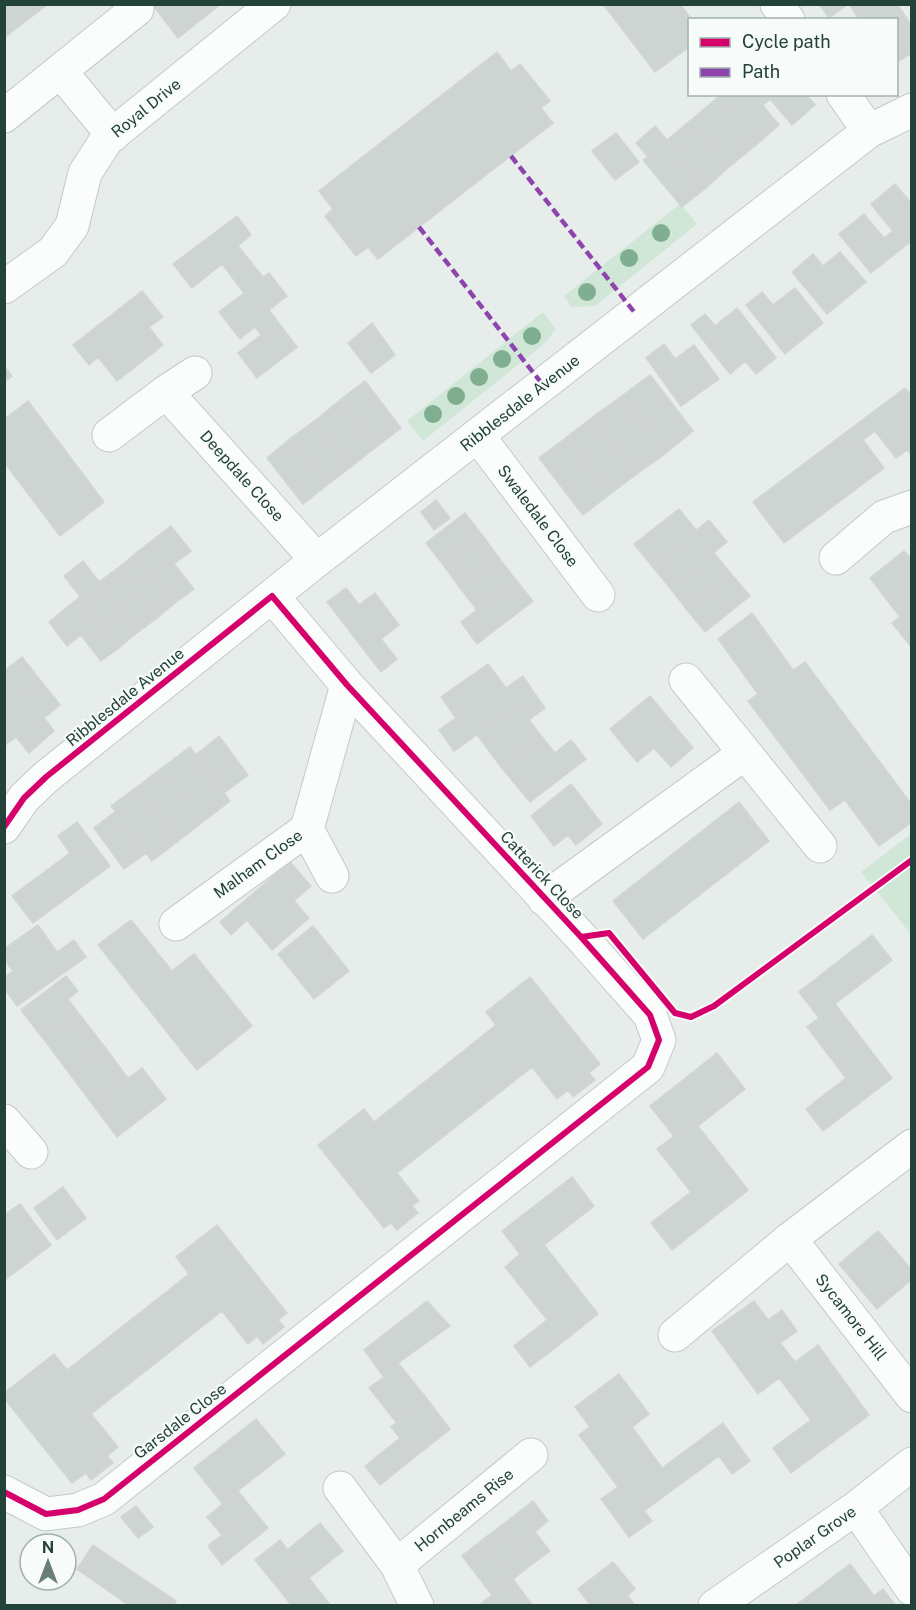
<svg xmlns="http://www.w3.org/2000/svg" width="916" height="1610" viewBox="0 0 916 1610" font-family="'Public Sans',sans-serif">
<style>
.green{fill:#d0e6d6}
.building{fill:#ced4d1;stroke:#d0d6d3;stroke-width:1.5}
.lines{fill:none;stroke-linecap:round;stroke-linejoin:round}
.minor-casing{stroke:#c4cac7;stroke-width:35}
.minor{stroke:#fbfcfc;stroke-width:33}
.quiet{stroke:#8e44ad;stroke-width:4.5;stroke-dasharray:9 4.5;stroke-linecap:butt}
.cycleway-casing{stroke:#f7fbf9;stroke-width:10}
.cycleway{stroke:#d6006c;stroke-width:6}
.tree{fill:#80ae91}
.labels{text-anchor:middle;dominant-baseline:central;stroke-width:4.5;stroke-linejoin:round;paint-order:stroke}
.street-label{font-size:16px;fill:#234239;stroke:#f7fbf9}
</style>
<rect width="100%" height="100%" fill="#e7edea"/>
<path class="green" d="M680 204 697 224 595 306 572 307 564 296Z
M543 312 556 329 544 344 423 441 407 421Z
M911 834V934L861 872Z"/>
<path class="building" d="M4 4H48L4 38Z
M152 4H221L178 38Z
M603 4H680L692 20H690V46L655 72Z
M819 4H848L829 18Z
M849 4H897L912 26V53L896 63V20H856L858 18Z
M497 52 511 71 520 64 550 101 541 108 553 123 378 259 368 247 356 256 325 216 333 209 319 191Z
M722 94H753L779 125 755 146 716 99Z
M753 94H806L815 105 792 125 770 99 762 106Z
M716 99 755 146 730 166 691 120Z
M691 120 730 166 707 187 667 140Z
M655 126 707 187 682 207 643 160 648 157 636 143Z
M616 133 639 162 615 180 592 151Z
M895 184 912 204V241L905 246 871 204Z
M864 214 884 238 893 231 905 246 871 273 839 234Z
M237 216 251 235 238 246 263 277 269 273 287 296 269 310 297 347 257 378 238 353 261 335 255 327 240 339 219 312 244 293 222 264 192 288 173 264Z
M840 252 866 282 827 314 792 272 813 254 823 266Z
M795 288 823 323 785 354 746 305 762 292 773 305Z
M142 291 163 317 149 327 163 345 117 381 98 357 89 365 73 345Z
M737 308 776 358 756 374 745 361 730 374 691 325 705 314 715 326Z
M372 323 395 355 371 373 348 343Z
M664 344 675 359 694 345 719 379 681 406 646 358Z
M4 366 12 376 4 382Z
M650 375 693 431 666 453 622 396Z
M365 381 401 428 376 447 340 400Z
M905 388 912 396V455L907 450 896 458 875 431 863 440 884 468 784 543 753 502Z
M622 396 666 453 638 473 594 416Z
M340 400 376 447 352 466 316 420Z
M28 401 104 502 60 536 4 462V415L6 418Z
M594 416 638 473 610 494 567 437Z
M316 420 352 466 327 485 291 438Z
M567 437 610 494 583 515 539 458Z
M291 438 327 485 303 504 267 458Z
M436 500 450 518 434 530 421 512Z
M679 509 697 531 652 566 634 544Z
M465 513 483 536 444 566 426 543Z
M709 520 727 542 670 588 652 566Z
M171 526 191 551 174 564 194 589 175 603 136 553Z
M483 536 499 558 460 588 444 566Z
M904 551 912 560V648L892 623 900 617 870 578Z
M136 553 175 603 157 618 118 568Z
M714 553 732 575 687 610 670 588Z
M499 558 516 580 477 610 460 588Z
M83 561 138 632 120 647 64 576Z
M118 568 157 618 138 632 99 582Z
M732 575 750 596 705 632 687 610Z
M516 580 533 601 477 644 461 622Z
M346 588 359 605 375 593 399 625 381 639 397 659 381 672 327 602Z
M81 596 120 647 101 661 81 635 67 646 49 622Z
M752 613 793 670 805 662 912 805V822L879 846 845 800 830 810 748 701 758 694 718 639Z
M22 657 41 681 4 710V671Z
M488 664 506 688 523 676 535 694 454 751 439 730 456 718 441 697Z
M41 681 60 705 44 718 54 731 29 753 16 737 4 746V710Z
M536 695 545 708 529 720 542 737 501 767 478 736Z
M650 696 693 748 671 767 654 748 637 762 610 729Z
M219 736 248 775 224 793 196 755Z
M542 737 555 753 571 740 586 759 530 802 501 767Z
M190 747 230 801 204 821 163 767Z
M163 767 204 821 178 841 137 787Z
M571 784 602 824 576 845 568 835 554 846 531 816Z
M137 787 178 841 152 861 111 806Z
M739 802 769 841 643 939 613 901Z
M115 812 146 853 124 869 94 828Z
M77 822 110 866 33 923 12 896 70 853 58 836Z
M290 862 311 886 294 901 309 918 272 950 247 920 231 935 220 922Z
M131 920 172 971 194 954 252 1026 197 1070 98 945Z
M38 925 57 952 74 940 86 957 17 1006 4 988V978L13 971 4 958V949Z
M313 926 349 971 314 999 278 954Z
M872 935 892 960 835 1004 892 1078 823 1131 806 1109 846 1078 807 1027 819 1018 799 992Z
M66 976 78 991 68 999 80 1015 45 1041 21 1010Z
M530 977 600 1064 589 1073 595 1080 573 1097 568 1090 557 1099 532 1067 397 1173 419 1201 412 1206 418 1213 397 1230 391 1223 384 1228 318 1145 364 1109 374 1122 496 1025 486 1012Z
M80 1015 104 1046 69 1073 45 1041Z
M104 1046 128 1078 93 1105 69 1073Z
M717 1053 745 1089 698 1126 748 1190 672 1250 651 1223 691 1192 657 1149 674 1136 650 1106Z
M142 1068 166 1099 117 1137 93 1105Z
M572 1177 594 1206 544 1245 598 1314 564 1341 505 1267 520 1254 502 1231Z
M63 1187 86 1218 57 1240 34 1208Z
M20 1204 51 1245 6 1279 4 1215Z
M217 1225 287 1313 278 1320 284 1327 263 1344 257 1336 248 1344 222 1311 91 1414 118 1447 107 1456 113 1463 91 1480 86 1473 72 1483 4 1398V1393L54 1354 67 1370 189 1274 176 1257Z
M878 1231 912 1270V1279L877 1309 839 1264Z
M427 1301 450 1326 398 1363 427 1399 397 1423 369 1388 384 1377 364 1350Z
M754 1301 768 1320 782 1310 797 1331 780 1343 795 1362 818 1345 869 1415 791 1473 773 1448 811 1420 779 1378 758 1394 712 1331Z
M547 1320 564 1341 530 1367 514 1346Z
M619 1374 649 1414 632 1427 662 1468 723 1423 750 1461 732 1474 719 1456 644 1511 652 1521 629 1537 601 1499 618 1487 579 1435 590 1427 575 1407Z
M427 1399 450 1429 415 1457 391 1427Z
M256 1419 285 1454 222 1503 194 1468Z
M400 1438 415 1457 380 1485 365 1466Z
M238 1491 253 1510 222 1535 207 1517Z
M533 1501 548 1521 535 1532 550 1551 531 1565 501 1526Z
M136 1506 153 1527 138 1538 121 1517Z
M253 1510 268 1528 222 1565 208 1546Z
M320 1523 343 1551 309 1578 287 1550Z
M501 1526 531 1565 513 1579 482 1540Z
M280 1540 309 1578 285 1597 255 1560Z
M482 1540 513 1579 492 1595 462 1556Z
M93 1545 176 1601 173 1606H130L77 1569Z
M613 1562 635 1589 615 1606H591L578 1589Z
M850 1564 874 1596 883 1589 896 1606H795Z
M309 1578 331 1606H292L285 1597Z
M513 1579 533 1606H478L492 1595Z
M628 1596 635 1606H615Z"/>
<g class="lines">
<g class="minor-casing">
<path id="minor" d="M777 4 788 20
M60 71 113 135
M843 94 869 131
M4 116 137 9
M4 287 53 252 72 226 85 173 107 139 274 4
M166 392 317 560
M109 435 166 392 195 373
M478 436 598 595
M836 558 884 517 912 507
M686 680 820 846
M4 827 24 798 46 777 317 560 869 131 912 110
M307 829 332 876
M544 899 745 753
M176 924 307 829 347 685
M4 1121 31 1152
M790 1239 912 1396
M675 1335 790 1239 912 1146
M340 1488 397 1565 417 1606
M4 1492 46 1514 78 1510 104 1499 648 1067 659 1040 650 1015 581 937 347 685 272 596
M856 1508 912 1589
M397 1565 531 1455
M715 1606 856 1508 912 1464"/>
</g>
<use href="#minor" class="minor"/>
<path class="quiet" d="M511 156 635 313
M419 227 543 385"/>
<g class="cycleway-casing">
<path id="cycleway" d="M4 827 24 798 46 777 272 596 347 685 581 937 650 1015 659 1040 648 1067 104 1499 78 1510 46 1514 4 1492
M581 937 609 933 675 1013 691 1017 714 1006 912 860"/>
</g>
<use href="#cycleway" class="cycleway"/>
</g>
<g class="tree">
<circle cx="661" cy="233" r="9"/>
<circle cx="629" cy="258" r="9"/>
<circle cx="587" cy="292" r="9"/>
<circle cx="532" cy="336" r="9"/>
<circle cx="502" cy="359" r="9"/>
<circle cx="479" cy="377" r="9"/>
<circle cx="456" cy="396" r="9"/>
<circle cx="433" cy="414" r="9"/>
</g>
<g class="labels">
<g class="street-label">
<text transform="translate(146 108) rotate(-39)">Royal Drive</text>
<text transform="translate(520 403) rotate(-38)">Ribblesdale Avenue</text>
<text transform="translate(242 476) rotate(48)">Deepdale Close</text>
<text transform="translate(538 516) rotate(53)">Swaledale Close</text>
<text transform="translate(125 697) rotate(-39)">Ribblesdale Avenue</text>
<text transform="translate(258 864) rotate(-36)">Malham Close</text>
<text transform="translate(542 875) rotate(47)">Catterick Close</text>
<text transform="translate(851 1317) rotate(52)">Sycamore Hill</text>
<text transform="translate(180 1421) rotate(-38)">Garsdale Close</text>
<text transform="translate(464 1510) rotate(-39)">Hornbeams Rise</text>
<text transform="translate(815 1537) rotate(-35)">Poplar Grove</text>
</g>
</g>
<rect width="916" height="1610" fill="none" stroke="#234239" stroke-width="12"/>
<rect x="688" y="18" width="210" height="78" fill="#f7fbf9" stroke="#a2b1ac" stroke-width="1.5"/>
<rect x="700" y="38" width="30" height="9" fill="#d6006c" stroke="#a2b1ac" stroke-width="1.5"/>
<text x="742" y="48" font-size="18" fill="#234239">Cycle path</text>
<rect x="700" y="68" width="30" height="9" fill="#8e44ad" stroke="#a2b1ac" stroke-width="1.5"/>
<text x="742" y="78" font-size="18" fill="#234239">Path</text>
<g transform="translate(48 1562)"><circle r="28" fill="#f7fbf9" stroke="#a2b1ac" stroke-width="1.5"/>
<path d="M0-4.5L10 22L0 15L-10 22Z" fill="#687e77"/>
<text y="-9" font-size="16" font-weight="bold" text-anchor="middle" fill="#234239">N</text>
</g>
</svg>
